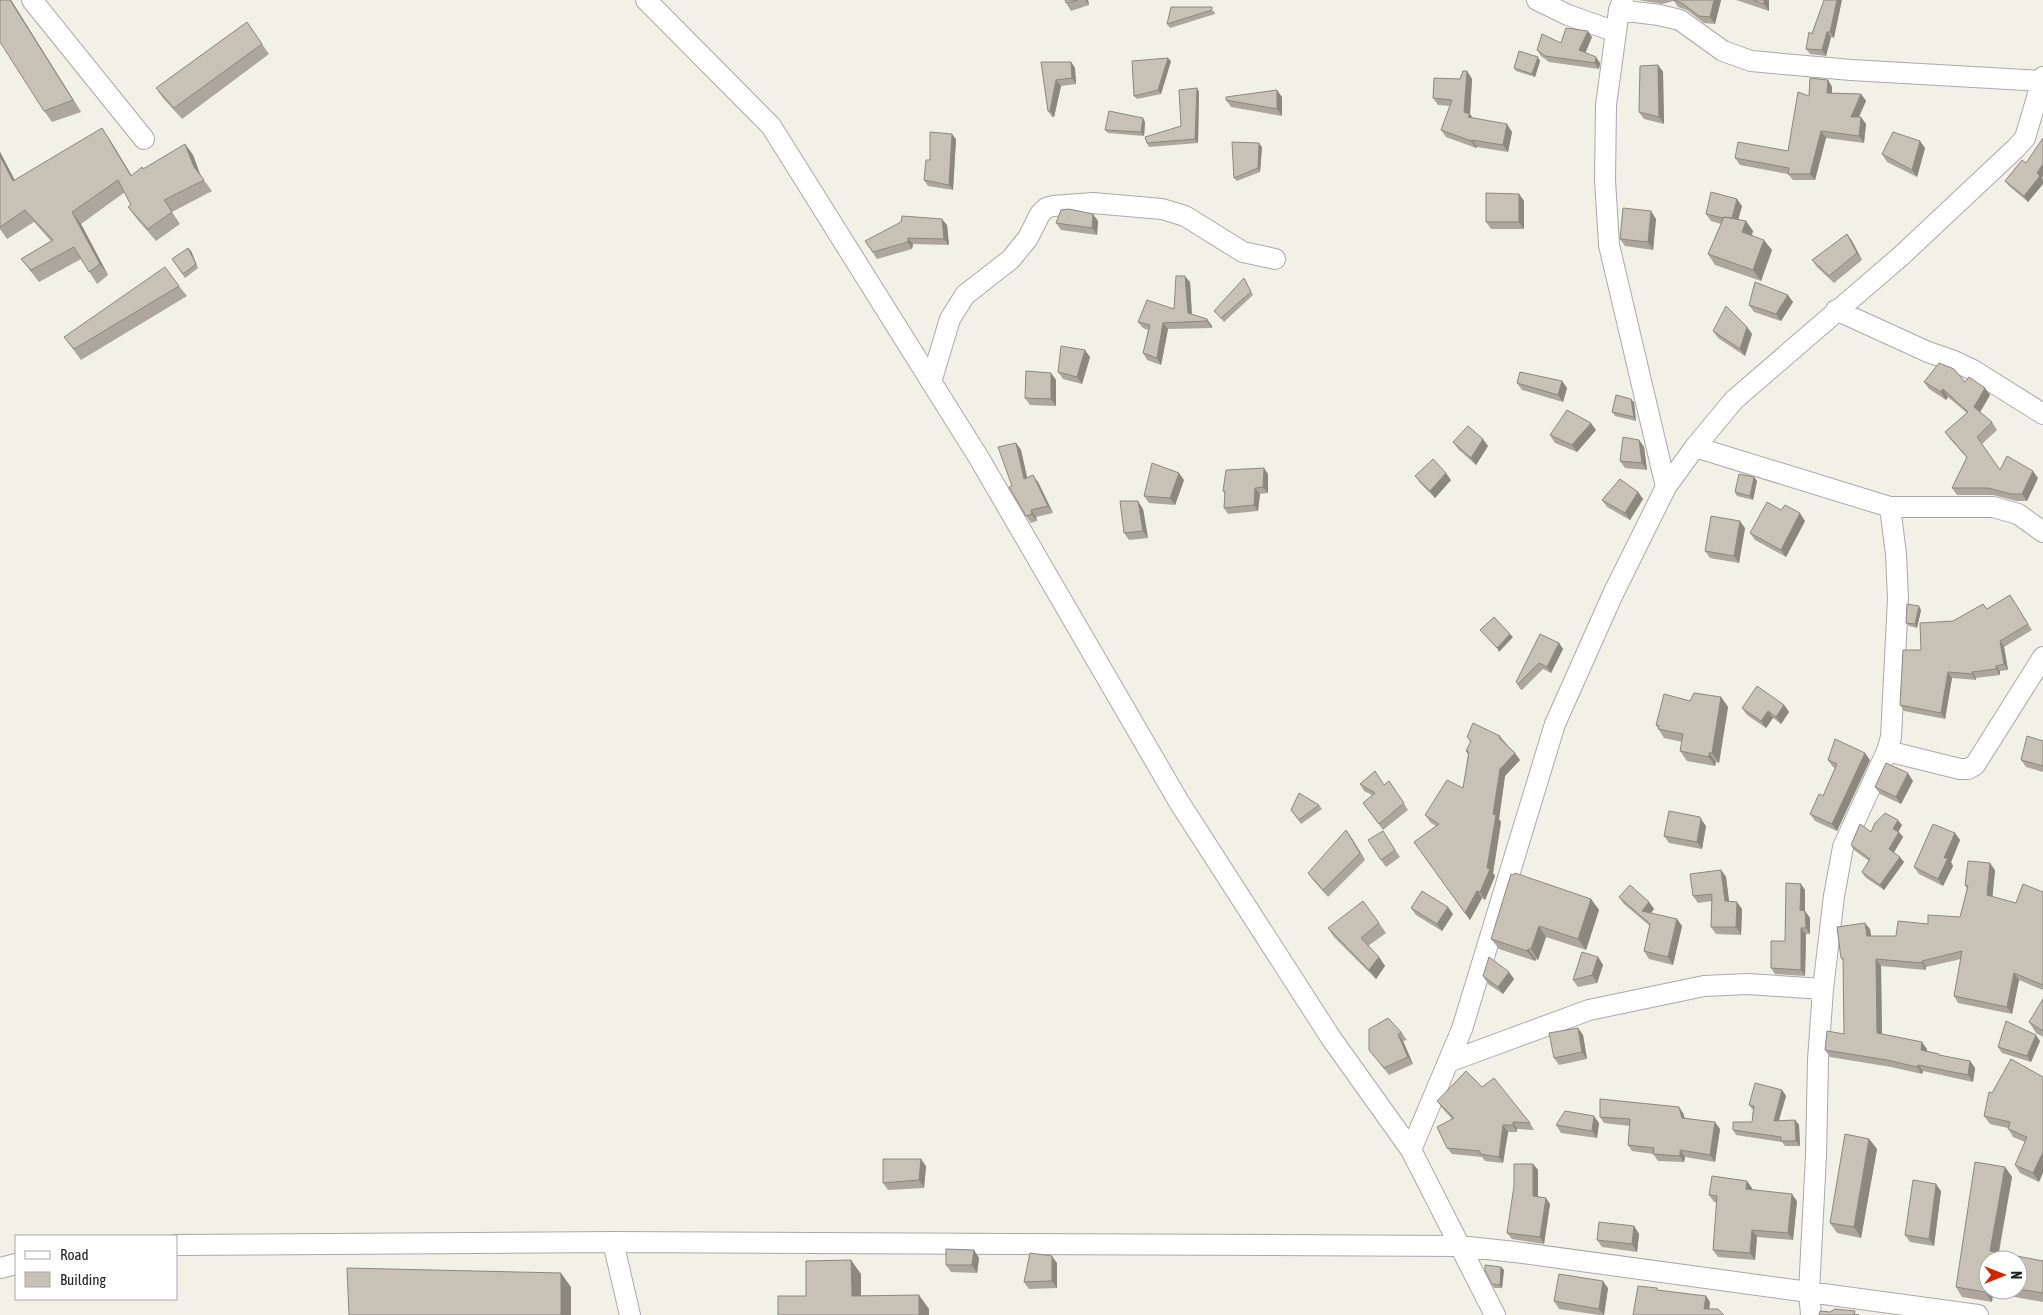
<svg xmlns="http://www.w3.org/2000/svg" width="2043" height="1315" viewBox="0 0 2043 1315" font-family="'Asap Condensed',sans-serif">
<style>
.lines{fill:none;stroke-linecap:round;stroke-linejoin:round}
.street-casing{stroke:#a9a9a9;stroke-width:22}
.street{stroke:#fff;stroke-width:20}
.wall{fill:#aca69d;fill-rule:evenodd}
.shaded-wall{fill:#8c877f}
.building{fill:#c8c1b6;stroke:#8c877f}
</style>
<rect width="100%" height="100%" fill="#f2f1e8"/>
<g class="lines">
<g class="street-casing">
<path id="street" d="M32 0 144 139
M646 0 771 126 979 458 1179 802 1331 1038 1411 1150 1495 1315
M1537 0 1568 15 1616 32
M1623 0 1619 10 1606 105 1605 180 1609 245 1666 487
M1619 10 1659 15 1680 20 1723 51 1751 61 1851 70 2042 81
M1836 310 1928 352 1954 361 1973 370 2043 414
M931 382 950 319 965 295 1011 259 1028 238 1040 214 1046 208 1053 206 1093 203 1162 209 1185 216 1243 252 1275 259
M1695 447 1890 507 1896 554 1898 599 1891 737 1887 751 1843 847 1834 896 1823 989 1818 1060 1816 1156 1809 1292 1811 1315
M1890 507H1993L2018 514 2043 532
M1887 751 1960 769H1968L1975 765 2043 657
M1448 1062 1589 1010 1704 986 1748 984 1823 989
M1411 1150 1462 1029 1555 724 1613 594 1666 487 1695 447 1734 400 1901 256 2016 148 2025 138 2043 77
M613 1242 630 1315
M176 1245 613 1242 1459 1246 1515 1252 1978 1315
M0 1268 16 1264"/>
</g>
<use href="#street" class="street"/>
</g>
<path class="wall" d="M0 0H11L81 112 52 122 44 111Z
M1065 0H1088L1089 5 1071 11 1066 3Z
M1638 0H1721L1715 24 1704 23 1687 10 1678 7 1674 1 1662 4Z
M1736 0H1769V11Z
M1824 0 1834 38 1831 37 1826 56 1810 54 1806 49Z
M1171 7 1214 11 1215 14 1170 28 1167 24Z
M247 22 269 54 182 119 163 98 156 88Z
M1592 37 1585 53 1600 63 1599 69 1549 62 1541 56 1537 50 1561 43Z
M1171 61 1161 94 1137 99 1134 96Z
M1540 61 1535 77 1516 71 1514 68Z
M1041 62H1071L1075 68 1076 84 1061 86 1054 117H1052L1048 111Z
M1658 65 1663 72 1664 124 1644 119 1639 112Z
M1467 71 1472 79 1470 114 1472 118 1512 132 1508 152 1477 147 1476 148 1446 137 1441 130 1450 106 1438 105 1433 98 1460 79Z
M1828 80 1832 87V93L1861 94 1866 101 1859 117 1866 124 1864 143 1826 138 1815 180H1793L1788 174 1740 165 1735 158 1788 151 1809 96Z
M1197 88 1199 92 1198 143 1149 147 1147 143 1181 126Z
M1282 97V116L1231 107 1226 100Z
M1145 122 1144 136 1108 133 1105 130Z
M2043 138V176L2042 178 2043 180V184L2028 202 2009 186 2005 181 2026 163Z
M956 139 953 190 928 186 924 180 930 160Z
M110 140 132 176 185 144 193 155 200 175 212 191 172 212 180 224 156 241 137 219 128 207 131 205 125 192 81 224 108 275 97 284 81 259 39 282 21 259 51 241 34 222 7 239 0 229V152L15 180Z
M1262 147 1260 172 1237 181 1234 178Z
M1925 148 1917 177 1887 162 1882 154Z
M1519 194 1524 201V229H1491L1486 222Z
M1742 206 1738 220 1746 221 1753 231 1752 235 1772 250 1761 281 1715 265 1708 254 1721 224 1711 221 1706 214Z
M1656 219 1653 250 1625 246 1620 239Z
M1098 221 1097 235 1061 230 1056 223Z
M947 225 949 245 913 244 912 249 877 259 865 241Z
M1847 234 1852 241 1862 260 1834 283 1817 267 1812 260Z
M188 248 191 251 198 268 185 278 172 259Z
M1190 282 1192 314 1207 319 1212 326V328L1168 329 1161 365 1147 360 1143 353 1148 330 1143 328 1138 322 1174 309Z
M1246 282 1253 295 1224 322 1214 311Z
M179 286 187 296 81 360 64 337Z
M1793 302 1781 321 1754 312 1749 305Z
M1747 327 1752 334 1745 356 1718 338 1713 331Z
M1090 357 1082 384 1063 379 1058 372Z
M1051 373 1056 380V406L1030 405 1025 398Z
M1562 381 1567 388 1563 402 1522 390 1517 383Z
M1924 382H1965L1985 388 1990 395 1980 412 1992 422 1997 430 1982 444 2000 470 2038 478 2027 501H2016L1993 495H1957L1952 488 1967 458 1950 439 1945 432 1967 413 1948 397 1946 400 1929 389Z
M1634 402 1636 421 1615 416 1612 412Z
M1596 430 1577 452 1555 443 1550 435Z
M1639 440 1644 447 1647 470 1625 468 1620 461Z
M1453 442 1488 446 1476 465 1458 449Z
M1016 443 1021 450 1027 478 1038 482 1053 513 1036 517 1037 521 1031 523 1026 516 1012 486Z
M1268 474V493L1260 494 1258 511 1228 514 1224 508 1225 494 1223 491Z
M1415 476 1451 480 1435 498 1420 483Z
M1754 477 1757 481 1753 500 1737 496 1735 492Z
M1184 480 1175 505 1149 503 1144 496Z
M1638 492 1643 499 1630 520 1607 507 1602 500Z
M1143 509 1148 538 1129 540 1124 533Z
M1781 510 1805 521 1786 557 1755 540 1750 533Z
M1745 528 1739 563 1710 558 1705 551Z
M2010 595 2032 630 2004 647 2008 670 2000 671V675L1976 678V680L1952 678 1945 719 1904 711 1900 705 1953 621 1987 609Z
M1921 610 1917 628 1909 626 1906 623Z
M1559 643 1563 649 1551 673 1543 669 1522 690 1520 689 1516 682Z
M1721 697 1728 707 1719 763 1716 762 1715 766 1687 761 1680 751 1682 742 1664 738 1656 725 1690 701Z
M1784 705 1789 712 1781 724 1773 718 1766 728 1747 715 1742 708Z
M1500 736 1520 760 1505 776 1499 819 1501 822 1493 873 1495 876 1485 900 1482 898 1470 920 1414 842 1436 826 1431 823 1425 815 1463 788 1468 755 1466 751 1471 743 1467 737Z
M2043 741V772L2026 767 2021 760Z
M1828 760H1870L1837 831 1815 821 1810 814 1823 796 1835 768 1833 767Z
M1389 781 1408 810 1383 830 1363 803 1372 795 1364 791 1360 784 1384 785Z
M1913 781 1901 804 1880 794 1875 787Z
M1319 805 1322 809 1301 824 1291 810Z
M1902 825 1898 832 1903 837 1894 852 1904 862 1884 890 1865 877 1862 872 1869 861 1854 850 1851 845 1871 832Z
M1706 826 1702 849 1669 843 1664 836Z
M1383 831 1400 857 1386 867 1381 860Z
M1955 833 1960 840 1951 862 1953 866 1943 886 1919 874 1914 867Z
M1351 837 1365 860 1328 897 1313 880 1308 873Z
M1721 870 1726 877 1729 902 1742 909 1741 935 1716 934 1711 927 1712 901 1698 903 1693 896Z
M1995 870 1992 897 2016 903 2043 892V990L2019 980 2012 1014 1958 1003 1954 996 1961 959 1926 967V970L1881 966 1882 1034 1927 1049V1051L1939 1054 1941 1056 1970 1061 1975 1068 1973 1082 1923 1071 1922 1074 1891 1067 1830 1057 1825 1050 1844 1034 1843 961 1841 958 1870 929 1871 936H1896L1928 924 1960 917 1967 889 1965 885Z
M1801 884 1805 890V911L1810 918V934H1806L1805 976 1775 974 1771 968 1785 941Z
M1619 897 1649 902 1654 909 1651 913 1677 919 1682 926 1673 965 1649 959 1644 951 1650 926 1624 904Z
M1591 899 1599 910 1586 950 1546 937 1538 960 1536 959 1535 961 1499 949 1491 939Z
M1411 908 1453 914 1442 931 1416 915Z
M1379 923 1386 933 1368 946 1379 957 1385 966 1376 979 1334 937 1328 928Z
M1598 957 1603 965 1597 983 1578 987 1573 980Z
M1483 976 1514 979 1503 994 1488 984Z
M2043 999V1037L2036 1033 2029 1022Z
M1578 1028 1583 1035 1587 1059 1559 1065 1554 1058Z
M1402 1033 1407 1040 1403 1041 1413 1064 1389 1075 1369 1050Z
M2040 1041 2031 1062 2002 1053 1998 1047Z
M2011 1059 2039 1182 2020 1173 2015 1165 2025 1142 2013 1137 2008 1128 1990 1124 1984 1116 1992 1093Z
M1482 1087 1530 1123 1534 1130 1517 1129V1132H1508L1503 1163 1485 1161 1482 1157 1452 1154 1447 1148 1452 1119 1442 1108 1437 1101Z
M1782 1090 1786 1096 1779 1121 1795 1120 1799 1125 1800 1146H1785L1782 1142 1736 1135 1733 1130 1752 1122 1753 1110 1749 1105Z
M1679 1107 1683 1113 1685 1118 1720 1129 1715 1162 1685 1157 1684 1162 1658 1161 1653 1154 1632 1151 1628 1145 1630 1126 1604 1123 1600 1117Z
M1599 1123 1597 1138 1561 1133 1556 1125Z
M1869 1139 1877 1149 1861 1238 1837 1233 1830 1223Z
M1533 1164 1538 1170V1196L1550 1204 1544 1244 1512 1239 1507 1233Z
M926 1166 924 1188 888 1190 883 1183Z
M2005 1167 2012 1177 1999 1253 2043 1261V1302L1993 1293 1992 1302 1962 1297 1956 1287ZM1988 1260H2018V1290H1988Z
M1752 1188 1751 1189 1797 1201 1793 1240 1757 1237 1755 1260 1718 1257 1713 1250 1717 1202H1714L1709 1195Z
M1941 1191 1934 1246 1910 1242 1905 1235Z
M1634 1226 1639 1234 1637 1252 1602 1247 1597 1240Z
M974 1250 979 1258 977 1273 951 1272 946 1265Z
M1057 1263V1288L1029 1289 1024 1282Z
M1501 1267 1504 1270 1502 1288H1494L1492 1284Z
M1608 1288 1604 1315H1599L1559 1309 1554 1301Z"/>
<path class="shaded-wall" d="M10 0H11L81 112 73 100Z
M1085 0H1088L1089 5Z
M1714 0H1721L1715 24 1710 17Z
M1764 0H1769V11L1764 4Z
M1837 0H1842L1834 38 1830 32Z
M1588 31 1592 37 1584 56 1579 50Z
M1827 32 1831 37 1826 56 1822 50Z
M1538 57 1540 61 1535 77 1532 74Z
M1596 57 1600 63 1599 69 1595 63Z
M1168 58 1171 61 1161 94 1158 90Z
M1071 62 1075 68 1076 84 1072 78Z
M1658 65 1663 72 1664 124 1659 117Z
M1467 71 1472 79 1470 114 1475 121 1473 124 1464 112Z
M1056 80 1061 86 1054 117 1050 111Z
M1828 80 1832 87V100L1827 93Z
M1197 88 1199 92 1198 143 1195 139Z
M1277 90 1282 97V116L1277 109Z
M1861 94 1866 101 1856 123 1851 117Z
M1861 117 1866 124 1864 143 1859 136Z
M1143 118 1145 122 1144 136 1141 132Z
M1507 124 1512 132 1508 152 1503 145Z
M102 128 110 140 139 188 131 176Z
M1821 131 1826 138 1815 180 1810 174Z
M952 134 956 139 953 190 949 185Z
M1472 140 1477 147 1476 148 1471 141Z
M1920 141 1925 148 1917 177 1912 170Z
M1259 143 1262 147 1260 172 1258 168Z
M185 144 193 155 202 179 194 167Z
M0 152 21 193 13 181 0 156Z
M2043 164V176L2042 178 2043 180V184L2028 202 2024 196Z
M1519 194 1524 201V229L1519 222Z
M1737 199 1742 206 1736 227 1731 220Z
M1651 211 1656 219 1653 250 1648 242Z
M72 212 81 224 108 275 100 264Z
M1093 214 1098 221 1097 235 1092 228Z
M942 219 947 225 949 245 944 239Z
M1746 221 1753 231 1749 242 1742 232Z
M1847 234 1852 241 1862 260 1857 253Z
M908 238 913 244 912 249 908 242Z
M1764 240 1772 250 1761 281 1753 270Z
M188 248 191 251 198 268Z
M1185 276 1190 282 1192 319 1188 313Z
M1788 295 1793 302 1781 321 1776 314Z
M1207 319 1212 326V328L1207 321Z
M1163 323 1168 329 1161 365 1157 358Z
M1747 327 1752 334 1745 356 1740 349Z
M1085 350 1090 357 1082 384 1077 377Z
M1051 373 1056 380V406L1051 399Z
M1562 381 1567 388 1563 402 1558 395Z
M1985 388 1990 395 1979 414 1974 407Z
M1943 389 1948 397 1946 400 1941 392Z
M1631 399 1634 402 1636 421 1634 417Z
M1591 423 1596 430 1577 452 1572 445Z
M1483 439 1488 446 1476 465 1471 458Z
M1639 440 1644 447 1647 470 1642 463Z
M1016 443 1021 450 1029 486 1024 479Z
M1264 468 1268 474V493L1263 487Z
M2033 471 2038 478 2027 501 2022 494Z
M1179 473 1184 480 1175 505 1170 498Z
M1446 473 1451 480 1435 498 1430 491Z
M1033 475 1038 482 1053 513 1048 506Z
M1754 477 1757 481 1753 500 1750 496Z
M1255 488 1260 494 1258 511 1254 505Z
M1638 492 1643 499 1630 520 1625 513Z
M1138 501 1143 509 1148 538 1143 531Z
M1031 510 1036 517 1037 521 1032 514Z
M1800 513 1805 521 1786 557 1781 550Z
M1740 521 1745 528 1739 563 1734 556Z
M1919 606 1921 610 1917 628 1915 624Z
M1510 634 1513 637 1499 652 1497 648Z
M2000 641 2004 647 2008 670 2004 664Z
M1559 643 1563 649 1551 673 1547 667Z
M1996 666 2000 671V675L1996 669Z
M1948 672 1952 678 1945 719 1941 713Z
M1972 672 1976 678V680L1972 674Z
M1721 697 1728 707 1719 763 1712 753Z
M1784 705 1789 712 1781 724 1776 717Z
M1768 711 1773 718 1766 728 1761 721Z
M1515 753 1520 760 1505 776 1499 819 1501 822 1493 873 1495 876 1485 900 1480 892 1487 868 1493 814 1500 769Z
M1709 753 1716 762 1715 766 1709 757Z
M1865 753 1870 760 1837 831 1832 824Z
M1908 773 1913 781 1901 804 1896 797Z
M1701 819 1706 826 1702 849 1697 842Z
M1898 820 1902 825 1897 834 1893 829Z
M1346 830 1351 837 1365 860 1360 853Z
M1899 832 1903 837 1893 854 1889 849Z
M1955 833 1960 840 1951 862 1953 866 1943 886 1938 879 1944 858Z
M1900 857 1904 862 1884 890 1880 885Z
M1990 863 1995 870 1992 902 1987 895Z
M1721 870 1726 877 1730 909 1725 901Z
M1801 884 1805 890V917L1800 910Z
M1477 891 1482 898 1470 920 1465 913Z
M1591 899 1599 910 1586 950 1578 939Z
M1649 902 1654 909 1647 918 1642 911Z
M1737 902 1742 909 1741 935 1736 927Z
M1448 907 1453 914 1442 931 1437 924Z
M1805 911 1810 918V934L1806 928Z
M1677 919 1682 926 1673 965 1668 957Z
M1865 923 1870 929 1872 943 1867 936Z
M1539 926 1546 937 1538 960 1531 949Z
M1801 928 1806 934 1805 976 1801 970Z
M1528 949 1536 959 1535 961 1527 951Z
M1379 957 1385 966 1376 979 1369 970Z
M1598 957 1603 965 1597 983 1592 975Z
M1876 959 1881 966 1882 1040 1877 1033Z
M1922 961 1926 967V970L1922 963Z
M1509 972 1514 979 1503 994 1498 987Z
M2014 973 2019 980 2012 1014 2007 1007Z
M1578 1028 1583 1035 1587 1059 1582 1052Z
M1398 1034 1403 1041 1413 1064 1408 1057Z
M2036 1035 2040 1041 2031 1062 2027 1056Z
M1922 1042 1927 1049 1926 1056 1921 1050Z
M1970 1061 1975 1068 1973 1082 1968 1075Z
M1918 1065 1923 1071 1922 1074 1917 1067Z
M1782 1090 1786 1096 1777 1126 1774 1121Z
M1679 1107 1683 1113 1686 1124 1682 1118Z
M1594 1116 1599 1123 1597 1138 1592 1131Z
M1795 1120 1799 1125 1800 1146 1796 1141Z
M1513 1122 1517 1129V1132L1513 1125Z
M1715 1122 1720 1129 1715 1162 1710 1155Z
M1503 1125 1508 1132 1503 1163 1499 1157Z
M1869 1139 1877 1149 1861 1238 1854 1227Z
M1680 1150 1685 1157 1684 1162 1680 1156Z
M2043 1152V1173L2039 1182 2033 1173Z
M921 1159 926 1166 924 1188 919 1180Z
M1533 1164 1538 1170V1202L1533 1196Z
M2005 1167 2012 1177 1997 1260 1990 1251Z
M1747 1181 1752 1188 1751 1196 1746 1189Z
M1936 1184 1941 1191 1934 1246 1929 1239Z
M1792 1194 1797 1201 1793 1240 1788 1233Z
M1546 1198 1550 1204 1544 1244 1540 1237Z
M1634 1226 1639 1234 1637 1252 1632 1244Z
M1752 1230 1757 1237 1755 1260 1750 1253Z
M974 1250 979 1258 977 1273 972 1265Z
M1052 1256 1057 1263V1288L1052 1281Z
M851 1260 861 1274V1310L852 1296Z
M1501 1267 1504 1270 1502 1288 1500 1285Z
M561 1273 571 1287V1315H561Z
M1603 1281 1608 1288 1604 1315 1599 1309Z
M1986 1283 1988 1286V1290H1991L1993 1293 1992 1302 1985 1292Z
M919 1295 929 1309V1315H919Z
M1706 1296 1710 1302 1709 1315 1704 1309Z"/>
<path class="building" d="M0 0H10L73 100 44 111 0 42Z
M1065 0H1078L1066 3Z
M1673 0H1714L1710 17 1699 16 1682 3Z
M1753 0H1764V4Z
M1824 0H1837L1830 32H1827L1822 50 1806 49 1809 32 1812 34Z
M1171 7H1212V10L1167 24Z
M247 22 262 44 174 108 156 88Z
M1566 28 1588 31 1579 50 1596 57 1595 63 1545 56 1537 50 1542 34 1561 43Z
M1519 51 1538 57 1532 74 1514 68Z
M1168 58 1158 90 1134 96 1132 61Z
M1041 62H1071L1072 78 1056 80 1050 111H1048Z
M1658 65 1659 117 1639 112 1640 66Z
M1463 71H1467L1464 112 1470 114 1468 117 1507 124 1503 145 1472 140 1471 141 1441 130 1452 100 1433 98 1434 78 1460 79Z
M1810 78 1828 80 1827 93 1861 94 1851 117H1861L1859 136 1821 131 1810 174H1788L1789 168 1735 158 1738 142 1788 151 1798 92 1809 96Z
M1197 88 1195 139 1147 143 1145 137 1181 126 1179 90Z
M1277 90V109L1226 100V97Z
M1109 111 1143 118 1141 132 1105 130Z
M102 128 131 176 142 167 143 169 185 144 194 167 204 180 164 200 172 212 148 229 128 207 131 205 118 180 72 212 100 264 89 272 74 247 31 270 21 259 53 240 25 210 0 227V156L13 181Z
M930 132 952 134 949 185 924 180 926 160H930Z
M1893 132 1920 141 1912 170 1882 154Z
M2043 138V164L2037 173 2040 176 2024 196 2005 181 2022 160 2026 163Z
M1232 142 1259 143 1258 168 1234 178Z
M1711 192 1737 199 1732 218 1724 217 1723 218 1706 214Z
M1486 193 1519 194V222H1486Z
M1623 208 1651 211 1648 242 1620 239Z
M1069 209 1093 214 1092 228 1056 223 1061 210Z
M902 216 942 219 944 239 908 238V242L873 252 865 241 901 222Z
M1724 217 1746 221 1742 232 1764 240 1753 270 1708 254Z
M1847 234 1857 253 1829 276 1812 260Z
M188 248 196 264 183 274 172 259Z
M165 267 179 286 74 349 64 337Z
M1176 276H1185L1188 313 1207 319V321L1163 323 1157 358 1143 353 1150 325 1138 322 1147 300 1174 309Z
M1244 278 1251 292 1221 318 1214 311Z
M1755 282 1788 295 1776 314 1749 305Z
M1726 306 1747 327 1740 349 1713 331Z
M1061 346 1085 350 1077 377 1058 372Z
M1939 363 1954 369 1965 382 1969 377 1985 388 1974 407 1992 422 1977 437 2000 470 2007 456 2033 471 2022 494H2011L1988 488H1952L1967 457 1945 432 1968 412 1943 389 1941 392 1924 382Z
M1026 371 1051 373V399L1025 398Z
M1520 372 1562 381 1558 395 1517 383Z
M1616 395 1631 399 1634 417 1612 412Z
M1567 410 1591 423 1572 445 1550 435Z
M1468 426 1483 439 1471 458 1453 442Z
M1623 437 1639 440 1642 463 1620 461Z
M1016 443 1024 479 1033 475 1048 506 1031 510 1032 514 1026 516 1009 487 1012 486 998 447Z
M1433 459 1446 473 1430 491 1415 476Z
M1152 463 1179 473 1170 498 1144 496Z
M1264 468 1263 487 1255 488 1254 505 1224 508 1225 491H1223L1226 470Z
M1739 474 1754 477 1750 496 1735 492Z
M1620 479 1638 492 1625 513 1602 500Z
M1120 501H1138L1143 531 1124 533Z
M1767 502 1781 510 1785 505 1800 513 1781 550 1750 533Z
M1711 516 1740 521 1734 556 1705 551Z
M2010 595 2028 624 2000 641 2004 664 1996 666V669L1972 672V674L1948 672 1941 713 1900 705 1903 650H1921L1920 623 1953 621 1983 604 1987 609Z
M1907 604 1919 606 1915 624 1906 623Z
M1494 617 1510 634 1497 648 1480 630Z
M1540 634 1559 643 1547 667 1539 663 1518 684 1516 682Z
M1757 686 1784 705 1776 717 1768 711 1761 721 1742 708Z
M1694 693 1721 697 1712 753H1709V757L1680 751 1683 734 1658 729 1659 726 1656 725 1664 694 1690 701Z
M1473 723 1500 736 1499 738 1515 753 1500 769 1493 814 1496 815 1487 868 1490 869 1480 892 1477 891 1465 913 1414 842 1439 824 1425 815 1447 780 1463 788 1469 752 1466 751 1471 741 1467 737Z
M2027 736 2043 741V766L2021 760Z
M1835 739 1865 753 1832 824 1810 814 1819 794 1823 796 1837 764 1828 760Z
M1886 763 1908 773 1896 797 1875 787Z
M1375 771 1384 785 1389 781 1404 803 1379 824 1363 803 1375 793 1360 784Z
M1299 793 1319 805 1299 820 1291 810Z
M1669 811 1700 817 1701 819 1697 842 1664 836Z
M1885 813 1898 820 1893 829 1899 832 1889 849 1900 857 1880 885 1862 872 1870 859 1851 845 1860 824 1871 832 1875 823Z
M1933 824 1955 833 1944 858H1948L1938 879 1914 867Z
M1346 830 1360 853 1323 890 1308 873Z
M1383 831 1395 850 1381 860 1368 840Z
M1968 861 1990 863 1987 895 2016 903 2023 884 2043 892V985L2014 973 2007 1007 1954 996 1962 951 1922 961V963L1876 959 1877 1033 1922 1042 1921 1050 1939 1054V1055L1970 1061 1968 1075 1918 1065 1917 1067 1887 1060 1825 1050 1827 1031 1844 1034 1843 958H1841L1837 927 1865 923 1867 936H1896L1898 921 1928 924V915L1960 917 1968 886 1965 885Z
M1721 870 1725 901 1737 902 1736 927H1711L1712 894 1693 896 1690 874Z
M1515 873 1591 899 1578 939 1539 926 1531 949H1528L1527 951 1491 939 1511 874 1514 875Z
M1786 883 1801 884 1800 910 1805 911 1806 928H1801V970L1771 968V941H1785Z
M1630 885 1649 902 1642 911 1677 919 1668 957 1644 951 1650 924 1619 897Z
M1422 891 1448 907 1437 924 1411 908Z
M1363 901 1379 923 1361 938 1379 957 1369 970 1328 928Z
M1582 952 1598 957 1592 975 1573 980Z
M1489 957 1509 972 1498 987 1483 976Z
M2043 999V1031L2029 1022Z
M1388 1018 1402 1033 1398 1034 1408 1057 1384 1068 1369 1050V1029Z
M2006 1021 2036 1035 2027 1056 1998 1047Z
M1578 1028 1582 1052 1554 1058 1549 1033Z
M2011 1059 2043 1077V1152L2033 1173 2015 1165 2027 1137 2008 1129 2010 1122 1984 1116 1989 1092 1992 1093Z
M1466 1071 1482 1087 1494 1078 1530 1123 1513 1122V1125H1503L1499 1157 1480 1154V1151L1447 1148 1437 1127 1454 1118 1437 1101Z
M1755 1083 1782 1090 1774 1121 1795 1120 1796 1141H1781V1137L1733 1130V1122H1752L1754 1106 1749 1105Z
M1600 1099 1679 1107 1682 1118 1715 1122 1710 1155 1680 1150V1156L1653 1154 1654 1148 1628 1145 1630 1119 1600 1117Z
M1565 1111 1594 1116 1592 1131 1556 1125Z
M1845 1134 1869 1139 1854 1227 1830 1223Z
M883 1159H921L919 1180 883 1183Z
M1975 1162 2005 1167 1990 1251 2043 1261V1293L2018 1289V1260H1988V1284L1986 1283 1985 1292 1956 1287Z
M1514 1164H1533V1196L1546 1198 1540 1237 1507 1233 1514 1186Z
M1712 1176 1747 1181 1746 1189 1792 1194 1788 1233 1752 1230 1750 1253 1713 1250 1717 1196 1709 1195Z
M1913 1180 1936 1184 1929 1239 1905 1235Z
M1599 1222 1634 1226 1632 1244 1597 1240Z
M946 1249 974 1250 972 1265H946Z
M1030 1253 1052 1256V1281L1024 1282Z
M851 1260 852 1296 919 1295V1315H778V1296H806V1261Z
M1485 1265 1501 1267 1500 1285 1492 1284 1485 1270Z
M347 1268 561 1273V1315H349Z
M1559 1274 1603 1281 1599 1309 1554 1301Z
M1638 1286 1657 1288V1290L1706 1296 1704 1309H1718L1724 1315H1633Z
M1835 1309 1855 1311 1854 1314 1859 1315H1819L1820 1311 1830 1312Z"/>
<rect x="15" y="1235" width="162" height="65" fill="#ffffff" stroke="#a7a7a7"/>
<rect x="25" y="1251" width="25" height="8" fill="#ffffff" stroke="#a7a7a7"/>
<text x="60" y="1260" font-size="15" fill="#222222">Road</text>
<rect x="25" y="1272" width="25" height="15" fill="#c8c1b6" stroke="#a7a7a7"/>
<text x="60" y="1285" font-size="15" fill="#222222">Building</text>
<g transform="translate(2003 1275) rotate(90)"><circle r="24" fill="#ffffff" stroke="#a7a7a7"/>
<path d="M0-4L9 19L0 12L-9 19Z" fill="#d32500"/>
<text y="-8" font-size="14" font-weight="bold" text-anchor="middle" fill="#222222">N</text>
</g>
</svg>
